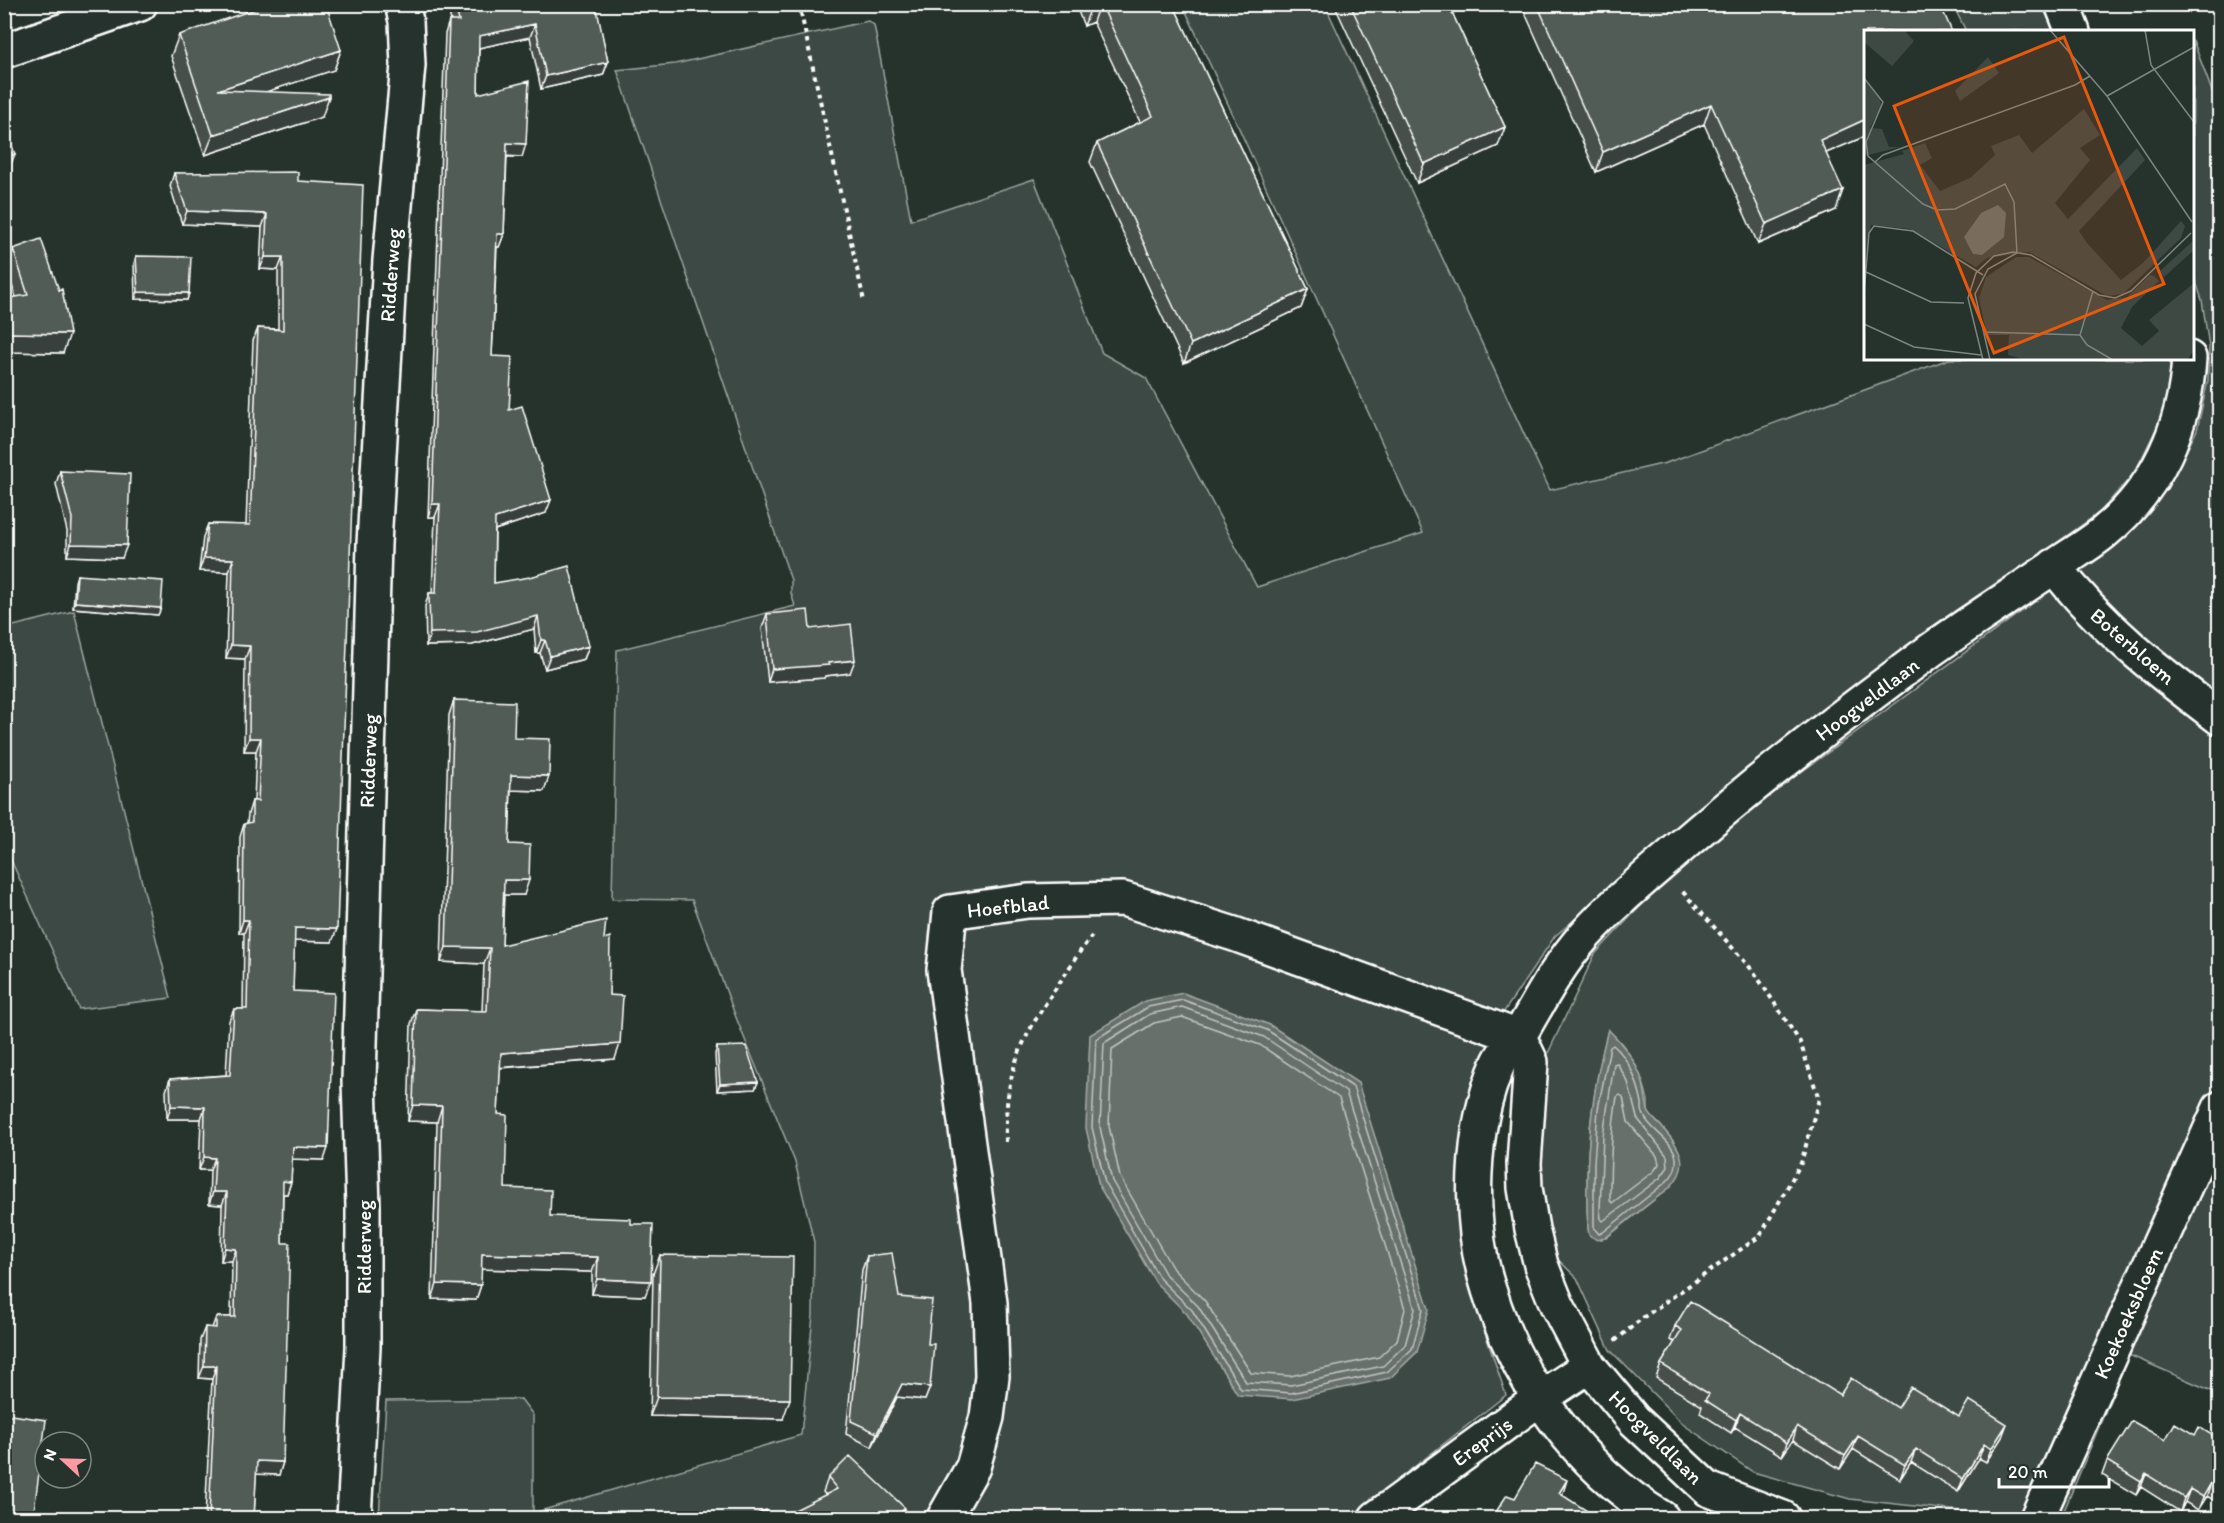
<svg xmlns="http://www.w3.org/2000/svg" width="2224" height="1523" viewBox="0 0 2224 1523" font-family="Itim,sans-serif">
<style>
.green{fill:#3e4944;stroke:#9ea4a2;stroke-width:1.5;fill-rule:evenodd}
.water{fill:#67706c;stroke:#a4a9a7;stroke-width:1.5}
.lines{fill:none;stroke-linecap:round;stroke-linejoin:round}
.shore{stroke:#c2c6c4;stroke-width:1.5}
.minor-casing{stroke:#fff;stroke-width:38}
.path{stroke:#fff;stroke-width:4;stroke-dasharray:4.5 4.5;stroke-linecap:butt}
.minor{stroke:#26332d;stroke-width:33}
.wall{fill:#464f4b;stroke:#fff;stroke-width:1.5}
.shaded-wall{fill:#39403d;stroke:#fff;stroke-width:1.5}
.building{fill:#515c57;stroke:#fff;stroke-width:1.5}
.labels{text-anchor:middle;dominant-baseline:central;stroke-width:6;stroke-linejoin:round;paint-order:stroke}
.street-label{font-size:21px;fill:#fff;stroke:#26332d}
.inset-road{fill:none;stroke:#7d8581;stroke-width:1.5}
.view{fill:#e8590c;fill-opacity:0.15;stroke:#e8590c;stroke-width:3}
.inset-edge{fill:none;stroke:#fff;stroke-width:3}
</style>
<rect width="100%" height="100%" fill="#26332d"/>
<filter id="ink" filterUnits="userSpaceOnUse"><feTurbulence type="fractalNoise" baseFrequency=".0167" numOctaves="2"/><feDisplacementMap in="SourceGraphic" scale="12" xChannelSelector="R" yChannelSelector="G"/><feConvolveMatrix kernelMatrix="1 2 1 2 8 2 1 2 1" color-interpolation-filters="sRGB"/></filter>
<g filter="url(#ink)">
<path class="green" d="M1183 5H1325L1550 490 1666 463 1949 359H2172L2171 391 2158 425 2135 472 2100 512 2034 559 1769 757 1555 936 1497 1022 1473 1086 1460 1194 1469 1286 1506 1395 1349 1518H379L386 1401 521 1399 533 1415V1513L801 1435 813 1315 814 1242 795 1162 737 1020 692 900 612 899 617 650 795 606 791 593V580L617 70 675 64 868 21 874 25 911 220 1034 179 1102 353 1146 378 1257 587 1423 533Z
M1953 5H2042L2054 31H1966Z
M2193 40 2220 113 2219 1394 2129 1355 2061 1518H2025L1850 1499 1753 1472 1684 1425 1610 1350 1577 1278 1550 1252 1538 1191 1546 1063 1549 1051 1595 954 1693 851 2115 543 2167 489 2197 430 2208 380 2209 347 2202 300 2192 270ZM1608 1030C1629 1047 1643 1075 1648 1101 1648 1104 1648 1108 1648 1111 1650 1116 1656 1121 1660 1125 1679 1147 1692 1162 1669 1188L1606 1238 1588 1229C1584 1162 1591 1095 1608 1030Z
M74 611 171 998 79 1009 5 847V628Z"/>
<path class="water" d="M1183 993 1270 1025 1358 1083 1429 1309 1417 1352 1390 1378 1292 1399 1238 1395 1187 1314 1156 1283 1099 1186 1086 1128 1090 1035 1145 1001Z
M1608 1029C1623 1045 1637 1062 1643 1083 1645 1092 1646 1102 1648 1111 1650 1116 1656 1121 1660 1125 1678 1146 1694 1164 1669 1188L1605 1238 1597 1240 1589 1235 1588 1229C1584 1162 1591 1095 1608 1029Z"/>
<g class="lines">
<path class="shore" d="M1183 1000 1267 1030 1353 1087 1423 1309 1412 1349 1387 1372 1291 1393 1241 1389 1192 1310 1160 1279 1105 1183 1092 1127 1096 1039 1148 1007Z
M1182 1007 1264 1037 1346 1092 1415 1309 1405 1345 1383 1366 1291 1385 1246 1382 1198 1306 1166 1275 1112 1181 1100 1127 1104 1043 1150 1014Z
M1182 1017 1260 1045 1339 1098 1405 1309 1397 1340 1379 1357 1290 1376 1251 1373 1205 1301 1173 1269 1120 1177 1109 1126 1112 1049 1154 1023Z
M1613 1045C1629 1058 1638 1083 1642 1103 1642 1104 1642 1112 1643 1113 1648 1130 1673 1139 1676 1158 1677 1169 1673 1176 1665 1183L1602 1233 1599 1234 1594 1228V1163L1598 1109 1610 1047Z
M1617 1063 1628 1082 1637 1118 1667 1156 1668 1167 1660 1178 1603 1221 1601 1219 1600 1210 1603 1136 1613 1071 1614 1064Z
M1620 1095 1623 1097 1628 1122 1657 1156 1659 1164 1654 1171 1612 1203 1610 1200C1610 1166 1611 1131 1617 1097Z"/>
<g class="minor-casing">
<path id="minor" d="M2062 4 2073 32
M4 51 140 4
M2054 566C2100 627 2159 672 2220 718
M1519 1037 1531 1062 1524 1163 1525 1188 1532 1229 1541 1265 1557 1305 1589 1366 1634 1420 1708 1489 1783 1518
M354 1518 363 1347V1207L359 1081 374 544 390 260 408 65 406 21 402 4
M944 1518 973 1467 987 1417 992 1376 990 1303 944 970 950 912 1028 901 1123 899 1234 934 1519 1037
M1376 1518 1539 1399 1589 1366
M1662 1518C1578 1467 1518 1383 1489 1290 1467 1222 1470 1127 1499 1062 1504 1051 1515 1042 1522 1031 1541 998 1559 964 1585 935 1613 904 1645 878 1676 851 1757 780 1844 714 1931 650 1970 622 2012 595 2052 568 2069 556 2087 546 2103 533 2157 489 2185 427 2189 358
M2037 1518 2220 1108"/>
</g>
<path class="path" d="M799 4 864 301
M1006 1142C1004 1071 1021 1039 1060 982 1071 966 1079 951 1092 936
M1615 1341 1641 1319 1760 1236 1801 1163 1819 1099 1800 1042 1754 972 1682 891"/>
<use href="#minor" class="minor"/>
</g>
<path class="wall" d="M447 4H598L596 9 608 62 603 75 541 89 530 37 479 48 478 94 522 157H507L504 234 499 247H497L492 356 509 410 546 513 495 530 494 583 589 646 584 659 545 669 540 653H536L534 629 472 645 426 646 425 606 429 593H432L435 517H428L445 34 449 21H451Z
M1075 4H1173L1308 289 1301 308 1184 363 1090 162 1097 143 1140 122 1093 22 1084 26Z
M1334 4H1448L1505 127 1498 146 1417 183Z
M1521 4H1940L1866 32V136L1826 153 1836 210 1758 244 1704 124 1596 172Z
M179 35 341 50 334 70 268 91 322 117 205 155 171 56Z
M174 173 298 181 332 942 294 941 293 991 324 1160 292 1159 291 1182 287 1194H283L282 1243 283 1462 279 1475 256 1474 254 1518H205L212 1379 199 1378 200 1340 205 1327 212 1328 216 1317H231L232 1261H221L222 1205 209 1204 210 1170H199L201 1119H167L166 1091 170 1079 226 1075 229 1021 234 1009H243L244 933H239L240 837 244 824 247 823 248 814 252 801H254L256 751H244L245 659 226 658 229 572 199 571 203 537 208 524 246 525 253 341 258 328 278 329V270L260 269 262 227 182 224 170 186Z
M13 249 63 353 8 352 16 297 6 268Z
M136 256 189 293 187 300 135 299 134 263Z
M60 471 122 558 67 556V531L56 484Z
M77 575 161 608 158 615 73 608 75 582Z
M767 614 810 629 850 673 825 676 824 678 768 682 762 628Z
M454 700 514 738 549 776 544 791 511 790 509 844 524 895H504L502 945 604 939 615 1059 500 1068 498 1114 505 1188 550 1216 631 1224 645 1296 592 1294V1272L481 1269V1285L476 1300 432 1299 437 1122 408 1121 411 1024 416 1009 482 1011 484 964 441 962 449 715Z
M717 1047 758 1082 755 1089 717 1091 715 1054Z
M660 1255 783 1419 650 1416 653 1274Z
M867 1256 899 1297 928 1344 930 1387 925 1400 897 1397 872 1447 846 1434 862 1270Z
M1675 1326 1840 1395 1898 1408 1959 1417 2002 1437 1986 1462 1979 1458 1958 1492 1911 1462 1900 1479 1853 1449 1840 1469 1793 1440 1782 1456 1735 1427 1731 1433 1700 1413 1702 1406 1656 1378 1661 1364 1675 1342 1670 1340Z
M2195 1435 2220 1440V1504L2207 1496 2198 1510 2185 1502 2180 1512 2141 1487 2136 1495 2102 1475 2107 1461 2165 1440Z
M828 1478 901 1518 826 1495 823 1492Z"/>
<path class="shaded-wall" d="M1097 4H1099L1093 22 1084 26 1091 7Z
M535 24 530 37 474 49 479 36Z
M341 50 334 70 210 110 218 90Z
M608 62 603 75 541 89 546 76Z
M329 97 322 117 205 155 213 135Z
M1711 104 1704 124 1596 172 1603 152Z
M1866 119V136L1812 159 1820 140Z
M1505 127 1498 146 1417 183 1424 164Z
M507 143 526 144 522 157 503 156Z
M15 154 9 169 4 171V157Z
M1843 190 1836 210 1758 244 1766 224Z
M187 211 267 214 262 227 182 224Z
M497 234H504L499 247H493Z
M265 257H283L278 270 260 269Z
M1308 289 1301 308 1184 363 1191 344Z
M138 292 189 293 187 300 135 299Z
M9 333 70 334 63 353 4 352Z
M551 500 546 513 491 531 495 518Z
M432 504H440L435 517H428Z
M71 544 127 545 122 558 67 556Z
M204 558 233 559 229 572 199 571Z
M75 602 161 608 158 615 73 608Z
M538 616 534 629 472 645 426 646 430 633Z
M541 640H545L540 653H536Z
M231 645 250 646 245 659 226 658Z
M589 646 584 659 545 669 550 656Z
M855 660 850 673 825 676 824 678 768 682 772 669Z
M249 738H261L256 751H244Z
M511 775 549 776 544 791 506 790Z
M504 880H529L524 895H499Z
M243 920H249L244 933H239Z
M295 928 337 929 332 942 290 941Z
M446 947 490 948 484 964 441 962Z
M620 1044 615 1059 495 1068 501 1053Z
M758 1082 755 1089 717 1091 720 1084Z
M413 1105 442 1106 437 1122 408 1121Z
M171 1106 205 1107 201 1119H167Z
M293 1147 328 1148 324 1160 288 1159Z
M204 1157 215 1158 210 1170H199Z
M283 1181 291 1182 287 1194H279Z
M213 1192H227L222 1205 209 1204Z
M225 1248 236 1249 232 1261H221Z
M482 1254 598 1257 592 1272 476 1269Z
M597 1279 651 1281 645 1296 592 1294Z
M437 1284 481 1285 476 1300 432 1299Z
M204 1366H216L212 1379 199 1378Z
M902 1384 930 1387 925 1400 897 1397 872 1447 877 1433Z
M657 1397 790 1399 783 1419 650 1416Z
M1740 1413 1735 1427 1731 1433 1736 1420Z
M2007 1424 2002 1437 1986 1462 1991 1449Z
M1797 1426 1793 1440 1782 1456 1787 1443Z
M1858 1436 1853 1449 1840 1469 1845 1456Z
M1984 1444 1979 1458 1958 1492 1963 1479Z
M1916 1449 1911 1462 1900 1479 1905 1465Z
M257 1461 283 1462 279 1475 252 1474Z
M2146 1474 2141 1487 2136 1495 2141 1482Z
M1567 1480 1563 1493 1554 1506 1559 1493Z
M2211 1483 2207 1496 2198 1510 2203 1497Z
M2190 1489 2185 1502 2180 1512 2184 1498Z
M905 1508 901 1518H894Z"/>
<path class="building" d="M270 4H326L341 50 218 90 329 94V97L213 135 179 35Z
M455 4H598L596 5 608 62 546 76 535 24 479 36 478 94 529 81 526 144 507 143 504 234H497L492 356 512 357 509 410 522 406 551 500 495 518 494 583 530 577 569 566 589 646 550 656 545 640H541L538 616 477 632 430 633 429 593H436L440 504H432L449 21H459Z
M1101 4H1173L1308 289 1191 344 1097 143 1153 116Z
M1350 4H1448L1505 127 1424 164Z
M1537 4H1940L1952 32H1866V119L1820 140 1843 190 1766 224 1711 104 1603 152Z
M4 124 15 154 4 157Z
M298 172V181L363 185 337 929 295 928 293 991 334 993 328 1148 293 1147 291 1182 283 1181 282 1243H290L283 1462 257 1461 254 1518H209L216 1366H204L205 1327 216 1328V1317H235L236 1249 225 1248 227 1192H213L215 1158 204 1157 205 1107 171 1106 170 1079 230 1075 234 1009H247L249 920H243L244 824 252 822V801H258L261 738H249L250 646 231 645 233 559 204 558 208 524 250 525 258 328 283 330V257H265L267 214 187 211 174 173Z
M41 239 59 290 62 289 70 334 9 333 7 375 4 376V299L28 295 13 249Z
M136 256 191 257 189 293 138 292Z
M60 471 130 474 127 545 71 544 72 518Z
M77 575 163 581 161 608 75 602Z
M808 610 810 629 851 624 855 660 828 663 829 665 772 669 767 614Z
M454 700 515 702 514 738 550 739 549 776 511 775 509 844 530 845 529 880H504L502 945 606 920 604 939 610 937 609 995 623 996 620 1044 501 1053 498 1114 507 1115 505 1188 551 1190 550 1216 631 1219V1224H653L651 1281 597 1279 598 1257 482 1254 481 1285 437 1284 442 1106 413 1105 416 1009 487 1011 490 948 446 947Z
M746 1046 758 1082 720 1084 717 1047Z
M892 1253 899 1297 932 1300 928 1344H934L930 1387 902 1384 877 1433 851 1421 867 1256Z
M660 1255 793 1257 790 1399 657 1397Z
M1690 1301 1840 1395 1851 1378 1898 1408 1911 1387 1959 1417 1969 1400 2007 1424 1991 1449 1984 1444 1963 1479 1916 1449 1905 1465 1858 1436 1845 1456 1797 1426 1787 1443 1740 1413 1736 1420 1705 1400 1709 1394 1661 1364 1682 1330 1675 1326Z
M4 1414 46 1420 33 1518H4Z
M2132 1421 2165 1440 2175 1423 2195 1435 2199 1427 2220 1440V1488L2211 1483 2203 1497 2190 1489 2184 1498 2146 1474 2141 1482 2107 1461Z
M850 1456 905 1508 894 1518H779L837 1489 828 1478Z
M1535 1464 1567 1480 1559 1493 1598 1518H1492L1507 1495 1515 1498Z
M766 1510 770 1518H748Z"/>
</g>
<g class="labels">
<g class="street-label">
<text transform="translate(390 275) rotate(-86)">Ridderweg</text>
<text transform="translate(2133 646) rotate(41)">Boterbloem</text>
<text transform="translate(1867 699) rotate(-37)">Hoogveldlaan</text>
<text transform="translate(368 761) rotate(-88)">Ridderweg</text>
<text transform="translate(1008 906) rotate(-6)">Hoefblad</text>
<text transform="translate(363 1247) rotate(-90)">Ridderweg</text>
<text transform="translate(2128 1313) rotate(-66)">Koekoeksbloem</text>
<text transform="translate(1656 1437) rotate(45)">Hoogveldlaan</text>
<text transform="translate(1482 1441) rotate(-36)">Ereprijs</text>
</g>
</g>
<g transform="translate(1864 30)">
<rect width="330" height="330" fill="#26332d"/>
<path d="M0 0H40L50 11 28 36 0 12ZM124 27 135 43 96 71 91 61ZM0 50 16 67 17 76 6 98 18 99 25 117H36L0 126ZM220 79 236 105 216 118 226 130 191 173 204 189 273 118 281 130 215 201 223 213 257 250 279 233 317 191 321 196 317 208 259 264 243 266 165 222 123 228 112 237 46 199 7 195 0 241V135L40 124 38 121 61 113 68 128 56 135 76 161 106 148 131 125 127 116 155 105 168 123ZM330 210V220L300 247 296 241ZM152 227H165L243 270 263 267 286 245 290 246 295 251 268 277 257 298 278 316 295 301 285 290 330 253V320L323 330H163L144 325 145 305H123L115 268 122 247Z" fill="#3e4944"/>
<path d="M134 175 142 183 140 207 118 225 109 224 100 207 117 183Z" fill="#67706c"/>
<path class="inset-road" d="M186 0 243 66 328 192M281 0 287 35 330 92M0 48 19 72 2 112 4 126 59 174 73 180 91 179 141 154 150 172 153 223M243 66 330 17M11 132 19 125 211 55 226 46M2 242 67 272 100 273M229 261 216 305 223 315 249 330M0 264 5 203 10 196 49 201 119 245M0 294 50 317 117 325M119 302 216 305M119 330 104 268 112 243 130 226 149 222 167 225 235 265 251 268 267 261 327 203M126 330 111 264 124 239 153 223"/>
<path class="view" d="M200 7 300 254 130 323 30 76Z"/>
<rect width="330" height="330" class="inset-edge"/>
</g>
<rect width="2224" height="1523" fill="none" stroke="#26332d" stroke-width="24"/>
<rect x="12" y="12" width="2200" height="1499" fill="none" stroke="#fff" stroke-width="2" filter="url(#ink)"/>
<g transform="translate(63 1460) rotate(292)"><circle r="28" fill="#26332d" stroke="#7d8581" stroke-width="1.5"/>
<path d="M0-4.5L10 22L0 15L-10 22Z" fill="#ff9aa2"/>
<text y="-9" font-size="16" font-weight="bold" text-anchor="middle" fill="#ffffff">N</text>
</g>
<path d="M1999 1478v9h110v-9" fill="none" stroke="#ffffff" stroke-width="3"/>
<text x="2008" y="1478" font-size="18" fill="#ffffff" stroke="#26332d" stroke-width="4.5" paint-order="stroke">20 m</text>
</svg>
